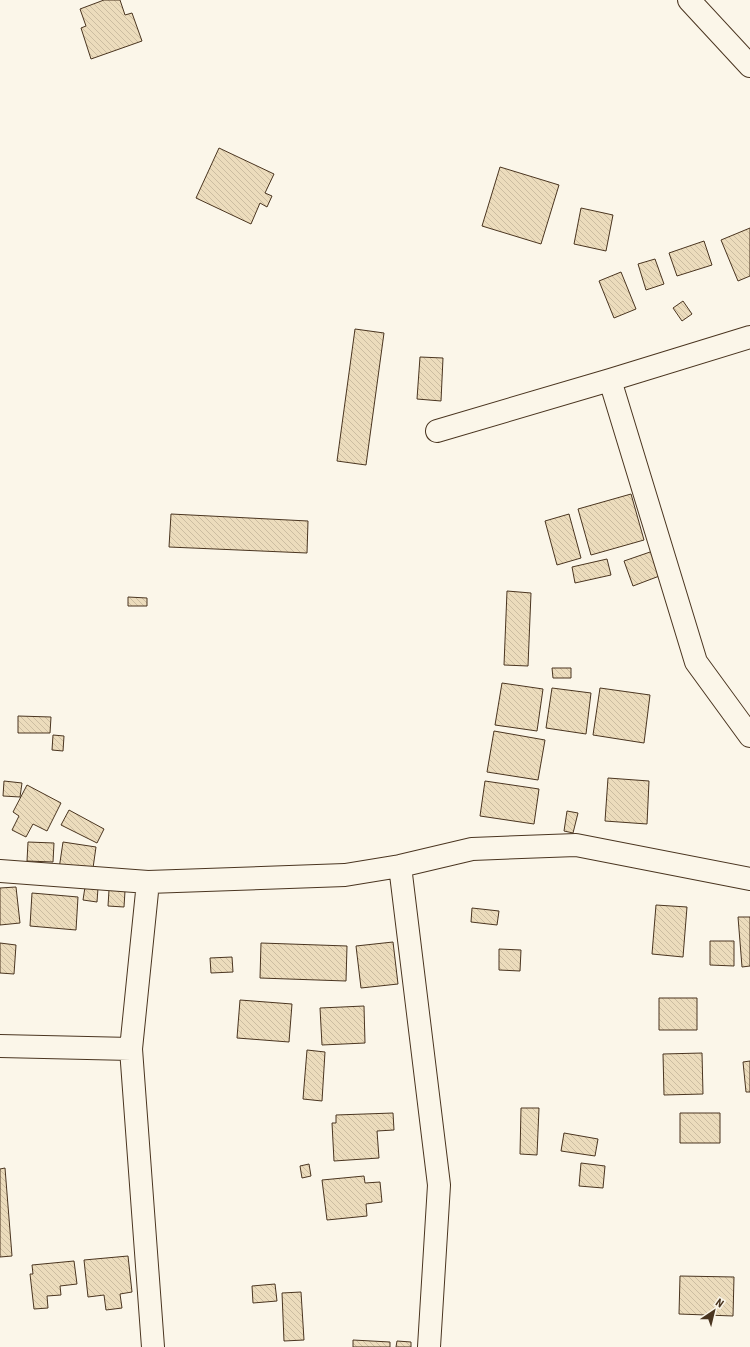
<svg xmlns="http://www.w3.org/2000/svg" width="750" height="1347" viewBox="0 0 750 1347" font-family="'Roboto Condensed',sans-serif">
<style>
.building{fill:url(#building-back-hatch);stroke:#4a3520}
.lines{fill:none;stroke-linecap:round;stroke-linejoin:round}
.minor-casing{stroke:#4a3520;stroke-width:24}
.minor{stroke:#fbf6e9;stroke-width:22}
</style>
<defs>
<pattern id="building-back-hatch" width="6" height="6" patternUnits="userSpaceOnUse"><rect width="6" height="6" fill="#ecdcbc"/><path d="M-1 5l2 2M0 0l6 6M5-1l2 2" fill="none" stroke="#ccbda1"/></pattern>
</defs>
<rect width="100%" height="100%" fill="#fbf6e9"/>
<path class="building" d="M104 0H120L125 15 132 13 142 41 91 59 81 28 86 26 80 9Z
M219 148 274 174 265 193 272 196 267 207 260 203 251 224 196 198Z
M500 167 559 185 541 244 482 226Z
M581 208 613 215 606 251 574 244Z
M750 228V276L738 281 721 240Z
M704 241 712 265 677 276 669 253Z
M655 259 664 284 646 290 638 264Z
M621 272 636 309 614 318 599 281Z
M683 301 692 314 682 321 673 308Z
M355 329 384 333 366 465 337 461Z
M420 357 443 358 441 401 417 399Z
M631 494 644 540 591 555 578 509Z
M171 514 308 521 307 553 169 547Z
M569 514 581 558 557 565 545 521Z
M653 551 662 575 633 586 624 561Z
M607 559 611 575 575 583 572 567Z
M507 591 531 593 528 666 504 665Z
M128 597 147 598V606H128Z
M552 668H571V678H553Z
M502 683 543 689 537 731 495 725Z
M552 688 591 693 586 734 546 728Z
M600 688 650 695 644 743 593 735Z
M18 716 51 717 50 733H18Z
M494 731 545 740 538 780 487 772Z
M53 735 64 736 63 751 52 750Z
M608 778 649 781 647 824 605 821Z
M4 781 22 783 20 797 3 796Z
M485 781 539 789 534 824 480 816Z
M27 785 61 803 47 831 33 824 26 837 12 830 19 816 13 812Z
M69 810 104 829 97 843 61 825Z
M567 811 578 813 573 833 564 831Z
M28 842 54 843 53 862 27 861Z
M63 842 96 847 92 875 59 869Z
M16 887 20 923 0 925V888Z
M85 887 98 888 97 902 83 900Z
M109 890 125 891 124 907 108 906Z
M32 893 78 897 76 930 30 926Z
M656 905 687 907 683 957 652 954Z
M472 908 499 911 497 925 471 922Z
M738 917H750V966L742 967Z
M710 941H734V966L710 965Z
M393 942 398 984 361 988 356 946Z
M0 943 16 945 14 974 0 973Z
M261 943 347 946 346 981 260 978Z
M499 949 521 950 520 971 499 970Z
M232 957 233 972 211 973 210 958Z
M659 998H697V1030H659Z
M240 1000 292 1004 289 1042 237 1038Z
M364 1006 365 1043 322 1045 320 1008Z
M307 1050 325 1052 322 1101 303 1099Z
M702 1053 703 1094 664 1095 663 1054Z
M750 1061V1092H746L743 1062Z
M521 1108H539L537 1155 520 1154Z
M393 1113 394 1130 377 1131 379 1158 334 1161 332 1123H336V1115Z
M680 1113H720V1143H680Z
M564 1133 598 1139 595 1156 561 1151Z
M581 1163 605 1166 603 1188 579 1186Z
M309 1164 311 1176 302 1178 300 1166Z
M5 1168 12 1256 0 1257V1169Z
M364 1176 365 1183 380 1182 382 1202 366 1204 367 1216 327 1220 322 1180Z
M128 1256 132 1292 120 1294 122 1308 106 1310 104 1295 88 1297 84 1260Z
M74 1261 77 1284 60 1286 61 1295 47 1296 48 1308 34 1309 30 1274H33L32 1265Z
M680 1276 734 1277 733 1316 679 1314Z
M275 1284 277 1301 253 1303 252 1286Z
M301 1292 304 1340 284 1341 282 1293Z
M353 1340 390 1342V1347H353Z
M397 1341 411 1342V1347H396Z"/>
<g class="lines">
<g class="minor-casing">
<path id="minor" d="M689 0 750 66
M610 380 696 662 750 736
M437 431 610 380 750 337
M400 866 439 1185 429 1347
M0 871 148 882 345 875 400 866 472 849 576 845 750 879
M148 882 131 1049 153 1347
M0 1046 131 1049"/>
</g>
<use href="#minor" class="minor"/>
</g>
<g transform="translate(714 1311) rotate(35)" stroke="#fbf6e9" stroke-width="3" paint-order="stroke">
<path d="M0-3L7 15L0 10L-7 15Z" fill="#4a3520"/>
<text y="-6" font-size="11" font-weight="bold" text-anchor="middle" fill="#4a3520">N</text>
</g>
</svg>
